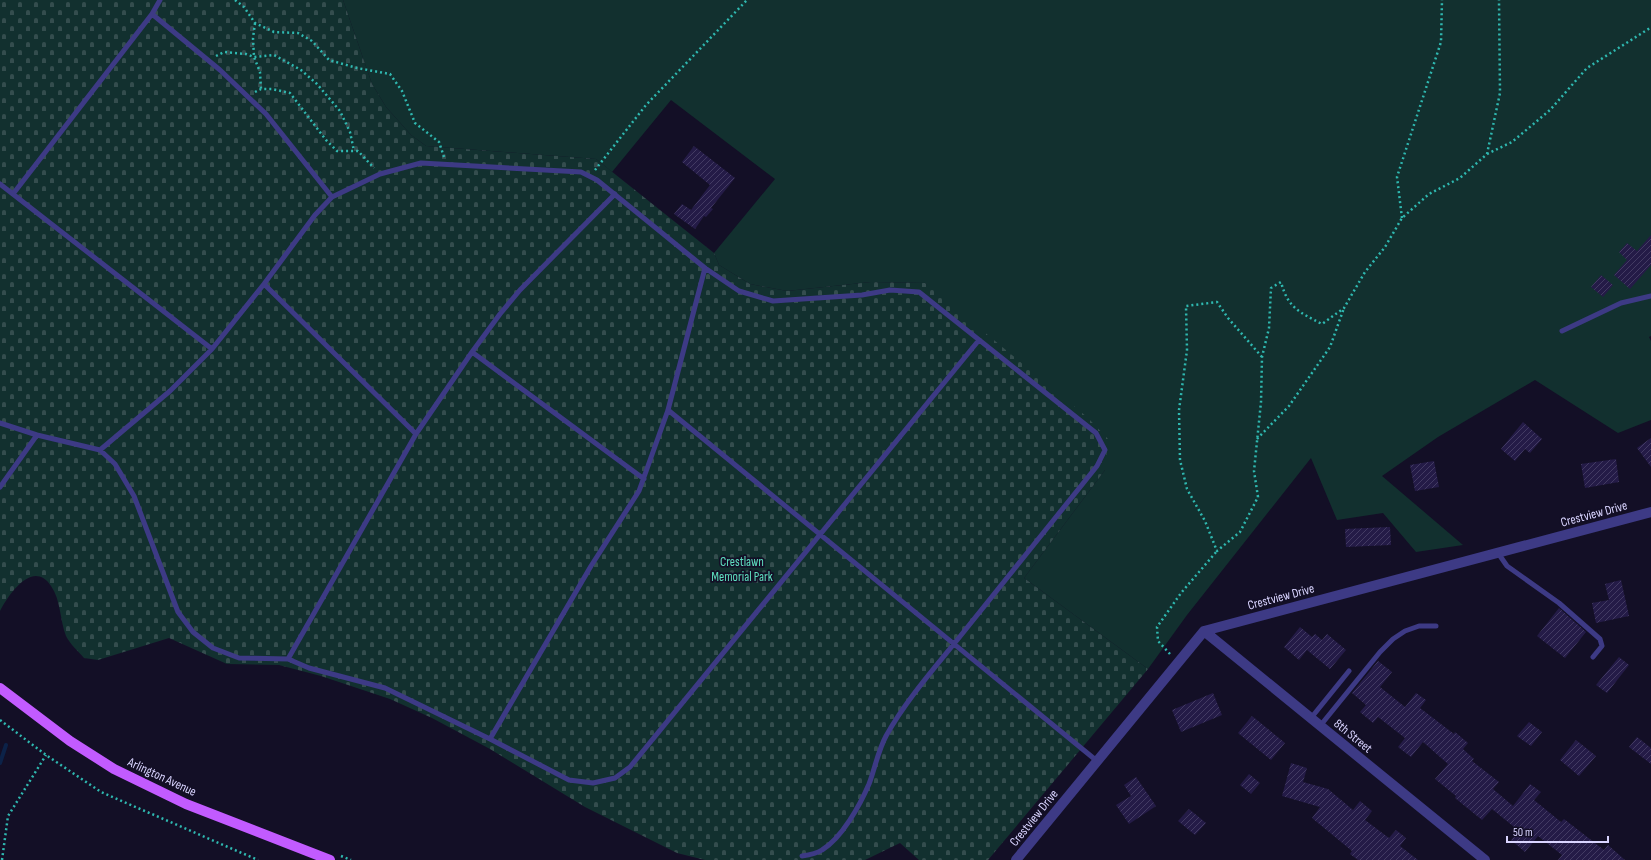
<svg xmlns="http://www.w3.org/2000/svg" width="1651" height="860" viewBox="0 0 1651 860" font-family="'Sofia Sans Condensed',sans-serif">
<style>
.grass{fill:#12302f}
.cemetery{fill:url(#cemetery-stones)}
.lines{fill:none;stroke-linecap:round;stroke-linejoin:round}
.stream{stroke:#0c2248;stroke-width:4}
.building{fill:url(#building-hatch)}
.path{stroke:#2fb8b0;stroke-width:2.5;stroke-dasharray:2 3;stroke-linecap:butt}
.lane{stroke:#3d3a85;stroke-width:5}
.street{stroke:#3d3a85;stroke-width:10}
.primary{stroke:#c25bff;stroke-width:10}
.labels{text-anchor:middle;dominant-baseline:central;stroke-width:3.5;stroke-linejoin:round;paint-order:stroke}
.street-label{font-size:13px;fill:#d9d4ff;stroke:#130f26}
.park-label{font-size:13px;fill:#5fe0c0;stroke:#130f26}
</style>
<defs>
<pattern id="cemetery-stones" width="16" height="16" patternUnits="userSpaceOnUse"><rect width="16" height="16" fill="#12302f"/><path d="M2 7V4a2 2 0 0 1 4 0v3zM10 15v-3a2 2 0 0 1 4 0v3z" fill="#344d4e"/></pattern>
<pattern id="building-hatch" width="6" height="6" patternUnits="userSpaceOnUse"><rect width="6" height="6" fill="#241b47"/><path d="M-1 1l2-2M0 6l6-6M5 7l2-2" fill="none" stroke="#433b63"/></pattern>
</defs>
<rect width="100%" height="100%" fill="#130f26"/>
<path class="grass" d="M343 0H1651V336L1649 337 1651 341V420L1618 433 1535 380 1438 437 1382 476 1463 545 1416 552 1383 513 1337 520 1311 458 1187 615 1148 669 1024 578 1105 470 925 283 871 282 787 291 750 284 719 265 714 253 775 179 671 100 612 172 596 159 426 146 411 135 386 107 372 84Z"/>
<path class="cemetery" d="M0 0H343L372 84 386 107 411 135 426 146 596 159 714 253 719 265 750 284 787 291 871 282 925 283 1087 417 1108 439 1105 470 1024 578 1148 669 988 860H919L900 843 865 860H705L677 853 585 807 490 749 432 718 390 699 321 676 279 665 227 664 169 638 98 660 84 658C78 651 70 644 66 636 60 621 61 600 51 586 33 559 9 594 0 611Z"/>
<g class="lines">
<path class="stream" d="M0 763 6 745"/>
</g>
<path class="building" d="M694 146 735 178 711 208 713 209 706 217 704 216 695 229 674 214 682 204 691 210 710 185 682 162Z
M1651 235V265L1630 289 1614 275 1627 260 1619 252 1627 243 1637 251Z
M1601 275 1613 285 1603 297 1591 287Z
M1523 422 1542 439 1530 453 1525 449 1515 461 1501 449Z
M1651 438V467L1637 448Z
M1616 459 1619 482 1585 488 1581 464Z
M1434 461 1439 487 1415 491 1410 465Z
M1390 527 1391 545 1346 547 1345 529Z
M1621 580 1629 616 1596 623 1592 603 1609 600 1605 584Z
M1559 608 1586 632 1565 658 1537 636Z
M1300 627 1312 637 1315 634 1322 640 1327 634 1346 650 1330 669 1307 650 1299 660 1284 647Z
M1619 657 1629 665 1607 693 1596 685Z
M1378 661 1392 672 1380 687 1405 707 1416 693 1426 700 1420 708 1454 734 1455 732 1468 743 1463 749 1474 759 1472 761 1499 782 1493 789 1513 806 1530 784 1541 792 1534 800 1561 822 1564 819 1604 850 1608 845 1625 860H1558L1562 855 1538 836 1525 852 1511 840 1519 831 1492 809 1482 820 1455 798 1456 796 1435 779 1448 764 1423 742 1411 757 1398 747 1405 738 1378 717 1373 723 1360 712 1366 705 1352 693Z
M1213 693 1222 715 1181 732 1172 710Z
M1252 716 1285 743 1271 760 1238 733Z
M1529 722 1542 732 1531 746 1517 736Z
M1637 737 1651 748V764L1629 747Z
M1576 740 1596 756 1579 776 1560 760Z
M1291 763 1307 768 1303 782 1328 789 1353 810 1360 801 1372 811 1365 820 1389 838 1396 830 1406 838 1400 846 1418 860H1358L1350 854 1352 851 1312 818 1320 807 1282 796Z
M1249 774 1260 783 1251 794 1240 785Z
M1136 777 1156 806 1129 824 1116 805 1131 796 1124 785Z
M1189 809 1206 823 1195 835 1178 821Z"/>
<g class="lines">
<path class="path" d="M235 0 244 7 255 23 274 32 298 33 312 41 329 60 357 68 390 74 402 91 415 123 439 142 444 157
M255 23 253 38 254 57 260 72 261 89
M216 56 224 52 246 54 254 57 274 55 301 70 317 84 340 111 350 132 354 151
M255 92 261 89H272L290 93 326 140 337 151H358L374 168
M1487 154 1512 142 1550 110 1587 68 1650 28 1651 29
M595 170 646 105 747 0
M1402 218 1397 177 1441 42 1442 0
M1262 357 1228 318 1217 302 1186 306 1187 350 1179 410 1180 460 1187 489 1205 521 1217 551 1240 532 1258 497 1254 471 1261 402 1262 357 1269 328 1271 288 1281 282C1288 308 1299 312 1322 324L1344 308 1365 272 1385 247 1402 218 1429 194 1460 178 1487 154 1500 93 1499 0
M1257 439 1289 406 1330 347 1344 308
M1170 654 1158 641 1157 627 1181 593 1217 551
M0 720 46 755 101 792 258 860
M341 856 351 860
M2 860 8 816 46 755"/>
<path class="lane" d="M152 14 160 0
M0 184 212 349 170 391 100 450 37 435 0 423
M13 194 152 14 220 70 266 114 332 197 315 215 264 284 212 349
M332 197 380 174 421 163 581 172 597 180 705 268 739 291 773 301 862 295 890 290 919 292 1096 433 1105 450 1097 466C1053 520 1010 575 966 629 939 663 908 697 886 736 878 751 875 768 869 784 860 805 842 838 822 850 816 854 809 855 802 856
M264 284 416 434
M1562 331 1621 303 1651 296
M472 352 644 479
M668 410 1097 761
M100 450 115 464 134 496 178 612 193 632 213 648 239 658 288 659 416 434 472 352 500 314 520 290 615 194
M0 487 37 435
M1498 553 1507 566 1559 603 1600 639 1602 646 1593 657
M288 659 309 668 385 688 490 739 591 566 639 491 668 410 705 268
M1311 718 1349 671
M1320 726 1380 652 1393 639 1405 631 1419 626H1436
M490 739 569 780 593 783 615 778 630 767 979 340"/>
<path class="street" d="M1204 631 1485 860
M1016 860 1204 631 1651 512"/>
<path class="primary" d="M0 688 70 741 114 769 186 804 330 860"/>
</g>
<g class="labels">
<g class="street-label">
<text transform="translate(1594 514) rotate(-15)">Crestview Drive</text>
<text transform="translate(1281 597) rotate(-15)">Crestview Drive</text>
<text transform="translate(1353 736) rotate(39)">8th Street</text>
<text transform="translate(162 777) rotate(25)">Arlington Avenue</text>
<text transform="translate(1034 818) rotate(-51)">Crestview Drive</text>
</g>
<g class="park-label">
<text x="742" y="562">Crestlawn<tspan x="742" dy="15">Memorial Park</tspan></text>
</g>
</g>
<path d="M1507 836v6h101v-6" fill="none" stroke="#d9d4ff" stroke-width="2"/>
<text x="1513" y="836" font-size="12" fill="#d9d4ff" stroke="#130f26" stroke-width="3" paint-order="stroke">50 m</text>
</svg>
